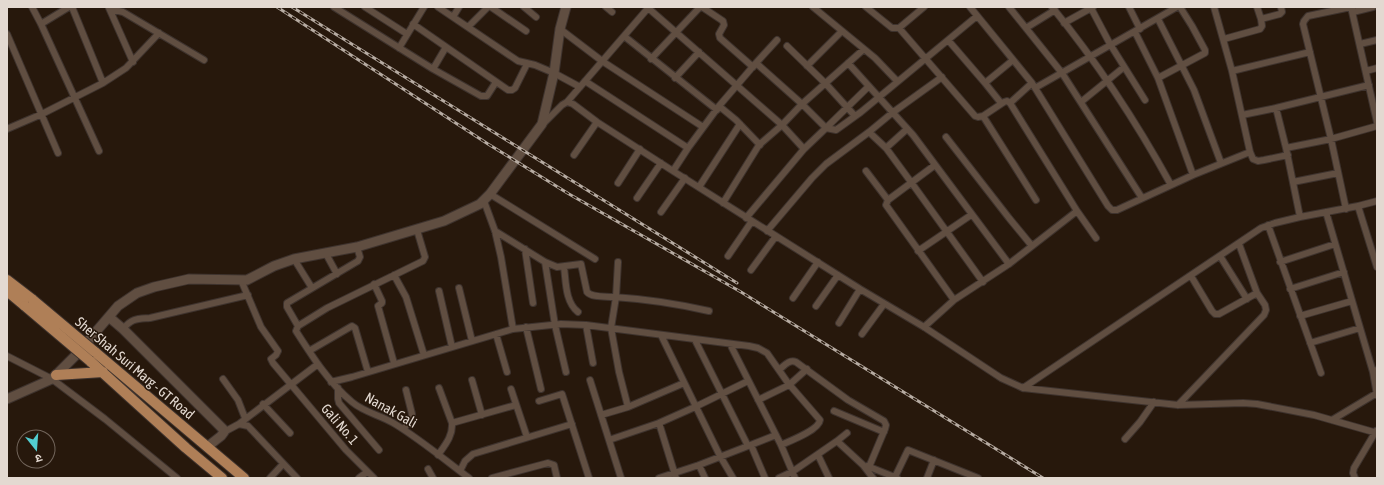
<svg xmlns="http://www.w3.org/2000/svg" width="1384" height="485" viewBox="0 0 1384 485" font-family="'Asap Condensed','Noto Sans Devanagari',sans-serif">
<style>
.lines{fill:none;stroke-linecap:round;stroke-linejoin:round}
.street-casing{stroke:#3e332e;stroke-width:8}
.secondary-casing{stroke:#3e332e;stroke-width:11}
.primary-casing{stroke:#3e332e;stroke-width:12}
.street{stroke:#604e41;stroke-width:6}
.secondary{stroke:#604e41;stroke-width:9}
.primary{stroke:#af7f57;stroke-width:10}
.rail-casing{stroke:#b6aba2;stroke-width:3}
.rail{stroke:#27180c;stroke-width:1.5;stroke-dasharray:4.5;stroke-linecap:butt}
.primary-bridge-casing{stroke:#3e332e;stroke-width:12;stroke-linecap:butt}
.primary-bridge{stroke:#af7f57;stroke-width:10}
.labels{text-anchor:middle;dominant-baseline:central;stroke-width:3;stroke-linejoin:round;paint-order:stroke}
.street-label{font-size:14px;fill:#e3d9d1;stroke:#27180c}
</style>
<rect width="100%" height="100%" fill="#27180c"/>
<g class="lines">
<g class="street-casing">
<path id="street" d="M32 7 41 24 99 151
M72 7 103 83
M334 7 433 69 481 96H487L496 82
M365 7 407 34
M438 7 518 61 535 65 554 73 580 87
M491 7 526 31
M524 7 536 17
M606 7 612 12
M647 7 782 125 804 149
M702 7 723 21 724 25 719 34 720 38 753 67
M813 7 875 58 897 81
M866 7 892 28H899L975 116 978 117 983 116
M970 7 1032 83 1108 206 1112 210H1117L1193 175 1250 152 1253 159 1258 161 1264 160 1288 155
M1009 7 1062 73 1142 198
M1052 7C1097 62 1137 123 1171 185
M1129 7 1140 29
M1214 7 1232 71 1250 152
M1257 7 1261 19 1280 14 1282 12 1281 7
M1351 7 1377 122
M109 8 133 62
M1091 8 1110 44 1145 100
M110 9 123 12 204 60
M1353 12 1373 7
M453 17 459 7
M1158 19 1194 90 1221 163
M1064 23 1093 7
M41 24 69 7
M413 24 508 90H512L515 88 527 64
M468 27 488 7
M899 28 924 7
M1026 28 1055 10
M560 29 602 61 703 127
M1135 32 1158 78 1193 175
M7 34 58 153
M624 36 717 110
M1224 39 1260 29 1262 26 1261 19
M948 40 985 83 1001 103
M1360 44 1377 40
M787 46 826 84 855 116
M399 48 424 7
M651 59 700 7
M756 63 777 40
M848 63 913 135 1009 264
M807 66 842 31
M433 69 446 47
M1232 71 1310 52
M1366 71 1377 68
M675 78 699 52
M1158 78 1205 53V50L1192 26 1180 7
M585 81 688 148 719 106 756 63 802 104 826 128 804 149 746 218
M985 83 1013 60
M1032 83 1010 103 1077 211 1096 238
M1369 85 1276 108 1286 148 1300 217 1358 206 1377 267
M868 87 826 128 836 130 861 112 977 16
M1035 88 1177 7
M567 102 573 104 597 122 673 171 860 289 924 327 1001 378 1023 388 1178 405 1243 403 1257 404 1314 415 1377 433
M1081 102 1124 67
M1010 103 1007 101 1004 102 983 116 1036 200
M719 106 736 120 760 145
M1242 115 1276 108
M543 124 562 105 567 102 649 7
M7 129 42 114 103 83 126 68 159 33
M869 132 886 148 911 182 983 282
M946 137 1009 218 1032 246
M886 148 907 129
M1286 148 1331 139 1377 126
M574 155 597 122
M935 165 888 200 886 205 954 300
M673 171 688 148
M866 171 888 200
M1293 182 1338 173
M618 183 640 149
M699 187 740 124
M490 194 595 259
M637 198 661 163
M484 201 495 231 501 257 513 329
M723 203 759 145 782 125 802 104 864 49
M1358 206 1377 201
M1346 209 1331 139 1303 24 1304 21 1308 16 1351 7
M661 212 685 178
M1326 212 1373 372
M1268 225 1321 373
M417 230 425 257 423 261 327 308 298 326 296 331C312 356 329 383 352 402 365 413 381 415 395 424 421 440 445 460 469 478
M495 231 545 262 557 267 581 264 587 292C592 298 606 296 614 297 645 299 678 304 709 311
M767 231 812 178 826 164 869 132 892 113 942 77
M525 249 533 303
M918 251 971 215
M325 252 337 274
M728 256 752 221
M1220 256 1247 299
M294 259 312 288
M545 262 555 325 566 372
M618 262 616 297 611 328 619 372 628 407 684 383
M1280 262 1335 244
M564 267C566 281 565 302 578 312
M751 270 776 236
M394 275 406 297 424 355
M1191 276 1212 311 1215 314H1219L1257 293
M241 280 261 327 278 351 276 355 271 359 273 363 346 450 374 478
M374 284 382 301V303L378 306 394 363
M459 288 472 341
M1290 289 1344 272
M439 291 452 347
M793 298 818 262
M816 306 838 275
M1300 316 1352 301
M839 323 860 289
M586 325 593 363
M298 326 287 307V303L358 261 360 257 357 247
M526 327 541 389
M924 327 954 300 1009 264 1077 211
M123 329C132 318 137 319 150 318L248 295
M496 334 507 372
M862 334 884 304
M661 335 720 456 733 478
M695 340 748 446 776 435
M1310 343 1360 328
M730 344 781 445 795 478
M309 351 352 326 355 328 368 372
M7 356 52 379 105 419 177 478
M779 370C784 366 789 359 796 362L848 400 884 421 886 425 885 429 869 467
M1377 370 1373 372 1377 395
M223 379 238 400 245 418
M472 380 482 415
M590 380 609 440 659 423
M331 382 352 377 513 329 561 324 586 325 749 346 758 348 767 353 788 383 820 420C819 430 790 441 781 445
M338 388V399L339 403 379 450
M1023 388 1261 228 1275 223 1300 217
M511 389 527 437
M758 400 789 385 807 369
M539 401 562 394 589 478
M263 404 290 433
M1178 405 1264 315 1266 310 1265 305 1257 293 1239 244
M834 411 884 432
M601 415 628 407
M1332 420 1377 393
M452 423 516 405
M239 424 318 364
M404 429 411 418 412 414 406 390
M224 432 239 424 248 426 297 478
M847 433 837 441 863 465 873 478
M1125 439 1140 422 1154 402
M609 440 621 478
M751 445 765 478
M438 455C445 445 453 436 452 423L439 388
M818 455 829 478
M699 465 705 478
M867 466 897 478
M428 469 433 478
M460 471 465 461 473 454 572 424
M895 477 908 450 978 478
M270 478 283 464
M359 478 367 472
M492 478 548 463 554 465 557 478
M659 478 699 465 748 446
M676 478 659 423 695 407 748 381
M779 478 792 472 837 441
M927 478 934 460
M1355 478 1353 473 1354 468 1376 431"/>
</g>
<g class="secondary-casing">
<path id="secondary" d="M109 317 123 329 223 429 224 432 221 436 207 447
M7 399 52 379 76 355 118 306 137 293 154 287 189 279 247 280 274 266 294 259 357 247 444 221 480 204 490 194 542 124 554 73 560 29 566 7"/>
</g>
<g class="primary-casing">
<path id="primary" d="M7 280 33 300
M7 291 25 306
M95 352 244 478
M90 361 186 448 222 478
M56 375 103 372"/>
</g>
<use href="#street" class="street"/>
<use href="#secondary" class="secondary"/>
<use href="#primary" class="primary"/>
<g class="rail-casing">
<path id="rail" d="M277 7 488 144 569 194 741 292 1043 478
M292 7 737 283"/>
</g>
<use href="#rail" class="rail"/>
<g class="primary-bridge-casing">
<path id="primary-bridge" d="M33 300 95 352
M25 306 90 361"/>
</g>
<use href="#primary-bridge" class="primary-bridge"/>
</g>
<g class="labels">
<g class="street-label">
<text transform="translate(135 368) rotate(40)">Sher Shah Suri Marg - GT Road</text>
<text transform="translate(391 410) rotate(29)">Nanak Gali</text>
<text transform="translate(340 424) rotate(49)">Gali No. 1</text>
</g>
</g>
<rect width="1384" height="485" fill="none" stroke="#e3d9d1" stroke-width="16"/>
<g transform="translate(36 449) rotate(163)"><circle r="19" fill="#27180c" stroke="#72655b"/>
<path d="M0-3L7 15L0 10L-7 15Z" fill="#52cdd0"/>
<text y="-6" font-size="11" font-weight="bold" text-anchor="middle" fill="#e3d9d1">उ</text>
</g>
</svg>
